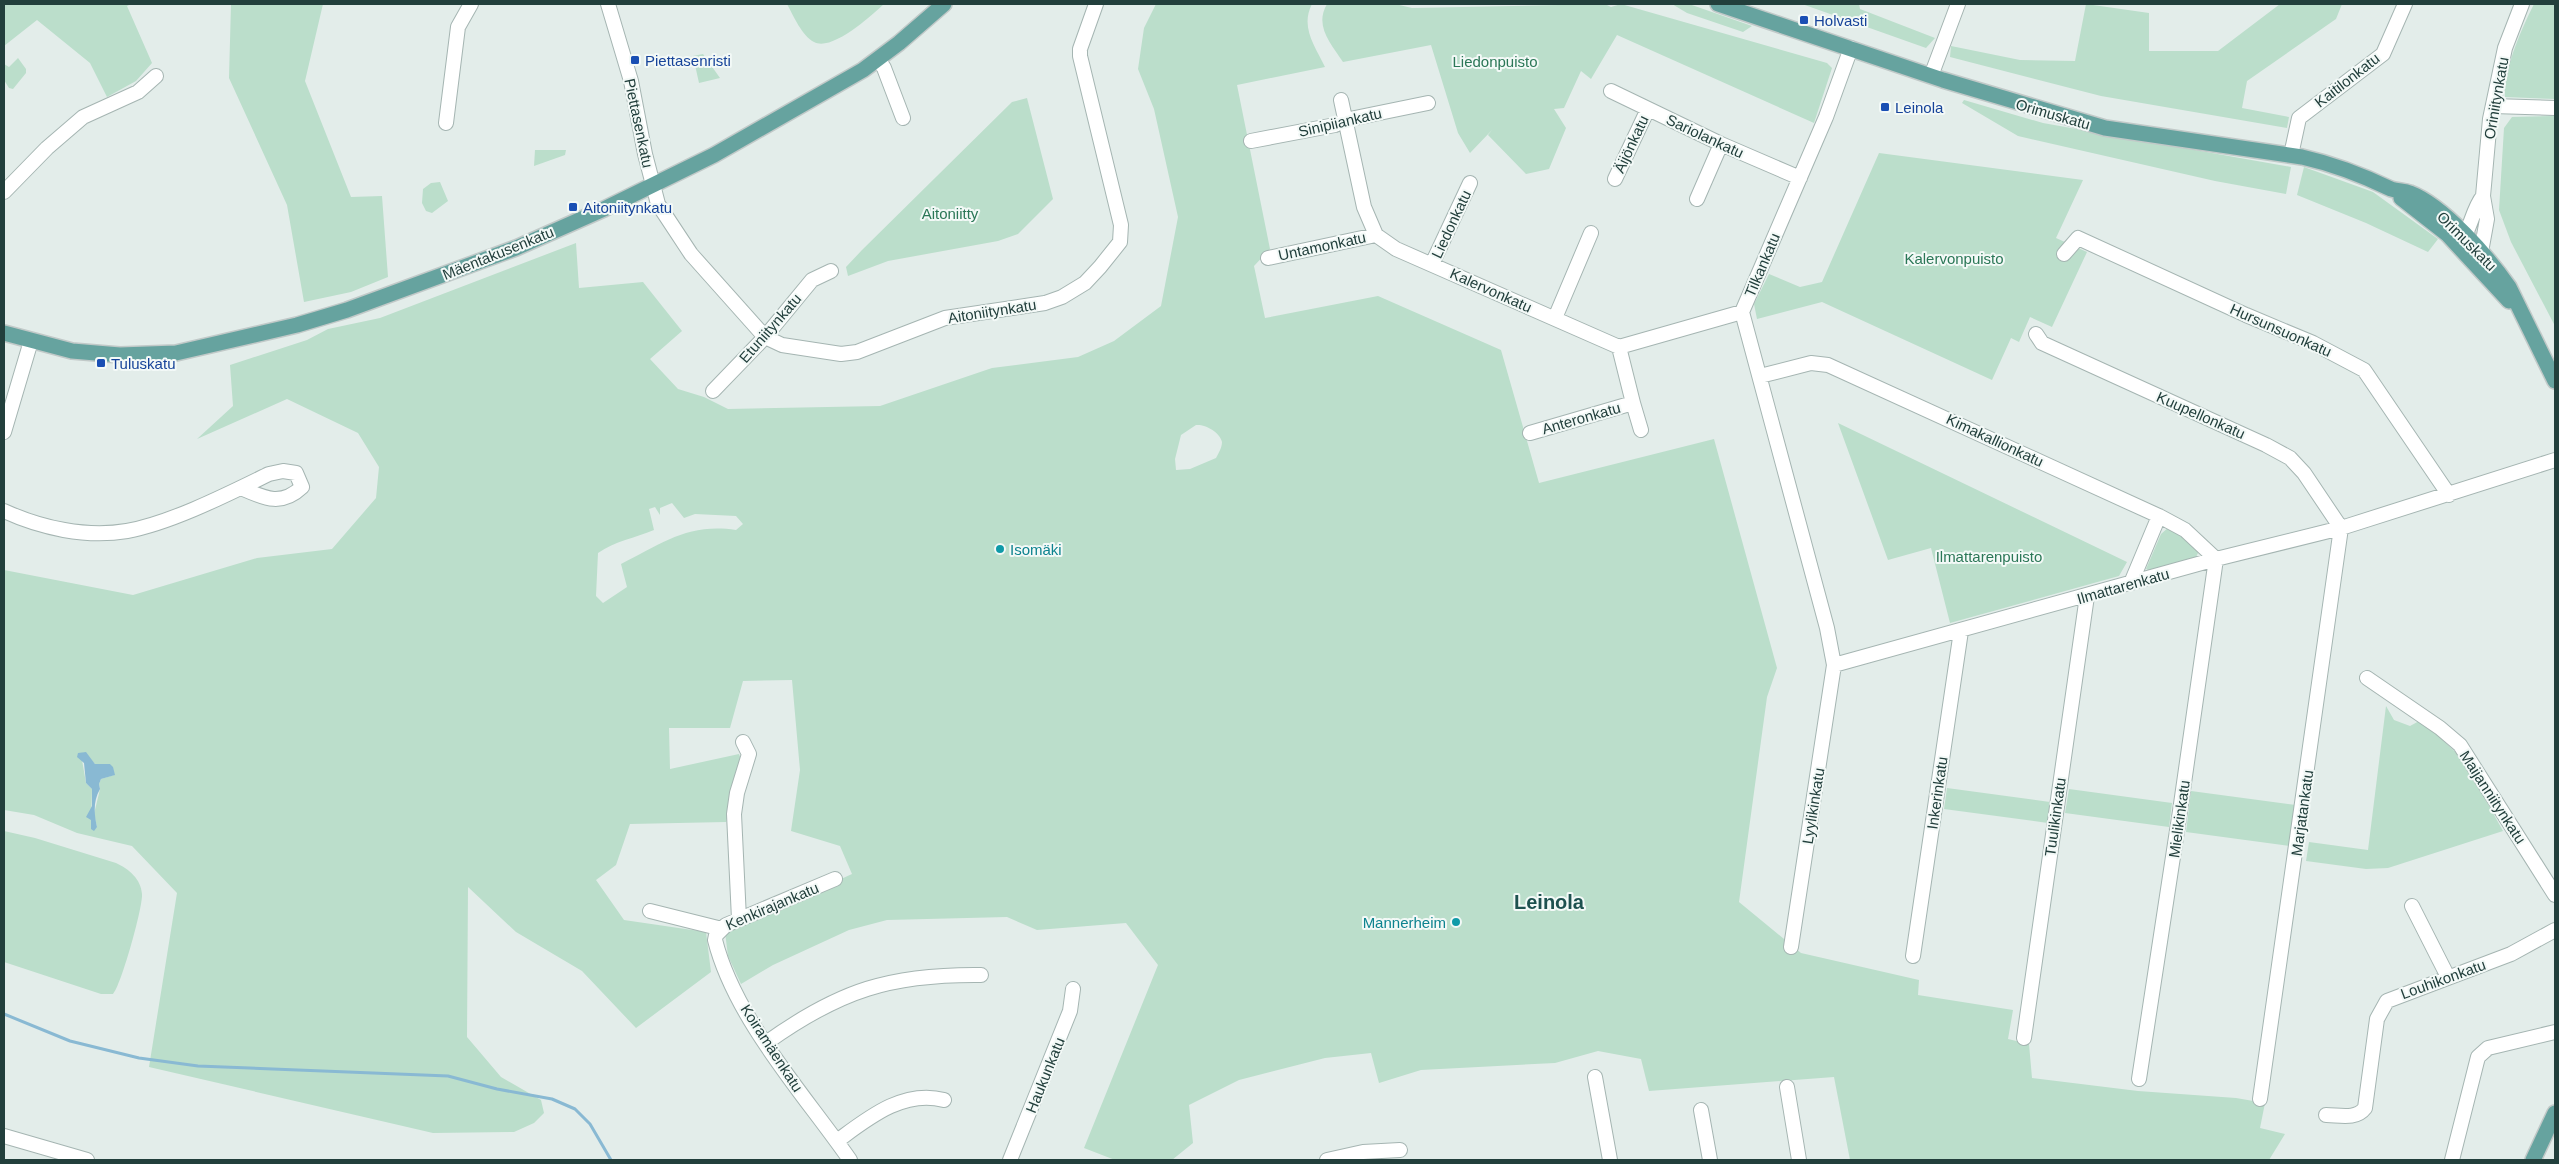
<svg xmlns="http://www.w3.org/2000/svg" width="2559" height="1164" viewBox="0 0 2559 1164" font-family="Helvetica,sans-serif">
<style>
.green{fill:#bbdecb;fill-rule:evenodd}
.water{fill:#89b9d3}
.lines{fill:none;stroke-linecap:round;stroke-linejoin:round}
.stream{stroke:#89b9d3;stroke-width:3}
.minor-casing{stroke:#a5b5b2;stroke-width:16}
.major-casing{stroke:#c1c9c8;stroke-width:18}
.minor{stroke:#fff;stroke-width:14}
.major{stroke:#66a39f;stroke-width:15}
.transit-dot{fill:#1a4fb4;stroke:#f3f9f7;stroke-width:2}
.culture-dot{fill:#0f9aa8;stroke:#f3f9f7;stroke-width:2}
.labels{text-anchor:middle;dominant-baseline:central;stroke-width:4;stroke-linejoin:round;paint-order:stroke}
.transit-label{font-size:15px;fill:#164399;stroke:#f3f9f7;text-anchor:start}
.park-label{font-size:15px;fill:#2b7757;stroke:#f3f9f7}
.street-label{font-size:15px;fill:#223f3c;stroke:#f3f9f7}
.culture-label{font-size:15px;fill:#0d838f;stroke:#f3f9f7;text-anchor:start}
.district-label{font-size:20px;font-weight:bold;fill:#1d514f;stroke:#f3f9f7}
</style>
<rect width="100%" height="100%" fill="#e3edea"/>
<path class="green" d="M4 4H131L127 6 152 63 136 81 107 97 90 63 37 20 4 46Z
M231 4H323L305 81 351 197 382 196 388 277 351 292 304 302 287 205 229 78Z
M787 4H884C872 15 832 52 814 42 802 36 793 15 787 4Z
M1156 4H1312C1300 27 1315 46 1325 67L1237 85 1270 249 1254 266 1265 318 1378 296 1501 350 1539 483 1714 439 1777 668 1767 697 1739 902 1801 953 1919 980 1918 995 2013 1010 2008 1039 2029 1044 2032 1078 2138 1091 2236 1098 2265 1103 2260 1128 2285 1134 2269 1160H1850L1834 1077 1649 1091 1641 1059 1598 1051 1555 1063 1421 1070 1379 1083 1371 1053 1325 1058 1239 1080 1189 1105 1193 1143 1172 1160H1115L1084 1148 1158 965 1126 923 1037 930 1007 917 887 920 849 930 773 965 741 984 728 956 725 932 852 874 840 846 791 831 800 770 792 680 743 681 730 728H669L670 769 739 754 742 762 726 822 630 824 616 865 596 880 624 920 706 932 711 972 636 1028 582 971 516 932 468 887 467 1037 501 1077 541 1100 544 1113 534 1123 514 1132 433 1133 149 1067 177 893 132 846 77 833 34 815 4 810V570L133 595 257 558 332 549 376 498 379 467 358 433 287 399 197 439 233 406 230 365 307 340 328 329 380 318 576 243 579 288 643 282 682 331 650 359 678 389 704 397 728 409 880 406 992 368 1078 357 1114 341 1161 306 1178 217 1154 109 1138 69 1144 28ZM1196 425C1205 424 1220 432 1222 442 1222 448 1218 454 1216 458L1190 469 1176 470 1175 459 1181 435ZM672 503 684 518 695 514 736 516 743 524 736 530C688 523 663 543 621 564L627 587 603 603 596 596 598 553C615 541 635 538 654 530L649 509 655 507 660 515V508ZM87 755 95 764H110L114 775 101 779 99 784 100 789 94 814 97 827 91 829 92 789 86 783 82 760Z
M1327 4H1395L1412 8 1605 4 1611 7 1621 4 1827 63 1832 68 1814 123 1617 35 1591 79 1581 71 1564 108 1554 109 1566 128 1549 169 1526 174 1488 135 1492 130 1470 153 1458 133 1431 45 1343 62C1331 44 1314 26 1327 4Z
M1672 4H1689L1752 26 1743 32 1687 13Z
M1802 4H1859L1860 9 1935 38 1926 48Z
M2086 4 2149 13V51H2218L2280 4H2342L2336 19 2247 81 2242 108 2289 117 2287 128 2101 96 1950 57 1951 46 2020 60 2075 61Z
M2534 4H2555V99L2505 97C2503 70 2522 28 2534 4Z
M703 54 720 78 699 83 693 56Z
M18 58 26 69V73L13 89 9 88 4 80V64L9 67Z
M1027 98 1053 199 1018 234 998 241 888 261 848 276 846 267 862 250 1012 102Z
M1964 100 2043 123 2291 167 2286 194 2215 181 2018 136 1962 103Z
M2555 116V326L2511 242 2499 210 2504 128 2512 117Z
M535 150H566L565 155 534 166Z
M1879 153 2083 180 2056 238 2087 252 2052 327 2030 317 2019 342 2011 338 1992 380 1822 302 1757 319 1754 304 1769 274 1800 287 1822 282Z
M2304 167 2373 192 2438 239 2428 252 2366 223 2297 195Z
M440 182 448 201 432 213 426 211 422 203 423 189 431 183Z
M1838 423 2127 562 2119 576 1950 623 1931 548 1888 560Z
M2169 527 2196 548 2198 553 2195 559 2154 572 2146 569 2161 534Z
M2386 706 2394 720 2410 726 2421 720 2463 759 2503 831 2388 868 2366 869 2306 861 2309 842 2368 850Z
M1947 788 2050 802 2048 823 1944 809Z
M2069 789 2172 803 2169 827 2065 813Z
M2191 791 2296 805 2290 846 2186 832Z
M4 831 35 838 116 863C129 869 141 879 142 894 143 907 121 986 113 994H101L4 962Z"/>
<path class="water" d="M86 752 95 764H110L113 767 115 775 101 779 99 784 100 789C93 801 94 814 97 827L94 831 91 829V820L86 817 92 806V789L86 783 84 763 77 757 78 753Z"/>
<g class="lines">
<path class="stream" d="M4 1014 70 1041 139 1058 198 1066 448 1076 497 1089 552 1099 575 1109 590 1124 611 1160"/>
<g class="minor-casing">
<path id="minor" d="M608 4 631 81 645 154 658 204 691 254 765 337 782 345 841 354 857 352 945 318 1045 303 1062 297 1085 283 1100 267 1120 242 1121 225 1080 56V49L1096 4
M878 59 884 68 903 118
M1931 76 1958 4
M1611 91 1721 144 1800 178
M1341 100 1364 207 1376 235 1396 249 1619 347 1742 312
M2493 106 2555 108
M446 123 458 27 471 4
M1251 141 1335 125 1345 120 1428 103
M2291 155 2299 118 2383 54 2405 4
M1615 179 1648 109
M4 192 47 148 83 117 138 92 156 76
M1697 199 1721 144
M2460 244C2471 229 2472 210 2483 196
M2064 254 2078 238 2246 315 2313 343 2364 370 2449 495
M2476 257 2481 252 2487 219 2483 196 2490 119 2505 48 2522 4
M1268 258 1376 235
M1432 264 1470 183
M1555 318 1591 233
M2036 334 2042 343 2266 445 2290 458 2304 473 2341 528 2260 1099
M1760 376 1811 363 1828 365 2159 516 2185 530 2216 559 2180 811 2139 1079
M713 391 765 337 812 280 831 271
M1633 403 1641 430
M4 432 31 341
M1530 433 1633 403 1619 347
M4 511C41 528 86 538 127 531 171 523 228 494 269 474L283 471 296 473 302 487C281 507 264 498 241 488
M2131 583 2159 516
M1834 665 2216 559 2341 528 2555 460
M2367 678 2440 728 2460 745 2555 895
M2412 906 2448 977
M650 911 722 929 726 925 835 879
M739 919 734 814 737 793 749 754 743 742
M722 929 716 935 715 940C735 1019 804 1094 850 1160
M1791 947 1834 665 1827 628 1742 312 1826 117 1851 48
M1913 956 1961 631
M2024 1038 2087 596
M766 1043C840 990 891 974 981 975
M1595 1077 1610 1160
M1787 1087 1799 1160
M1701 1110 1710 1160
M2326 1115C2339 1115 2356 1120 2365 1108L2377 1019 2387 1001 2511 954 2555 930
M4 1136 87 1160
M837 1141C867 1119 903 1089 944 1100
M1010 1160 1070 1011 1073 989
M1327 1160 1363 1152 1400 1150
M2452 1160 2478 1057 2488 1048 2555 1032"/>
</g>
<g class="major-casing">
<path id="major" d="M1718 4 1943 80 2105 128 2302 157C2333 164 2362 175 2391 189 2397 191 2404 191 2410 193 2444 206 2488 257 2509 287L2555 381
M2401 198 2447 234 2509 301
M4 333 72 351 120 355 176 353 297 325 347 310 516 248 604 209 714 155 863 70 899 43 944 4
M2533 1160 2555 1113"/>
</g>
<use href="#minor" class="minor"/>
<use href="#major" class="major"/>
</g>
<g class="transit-dot">
<rect x="1799" y="15" width="10" height="10" rx="2.5"/>
<rect x="630" y="55" width="10" height="10" rx="2.5"/>
<rect x="1880" y="102" width="10" height="10" rx="2.5"/>
<rect x="568" y="202" width="10" height="10" rx="2.5"/>
<rect x="96" y="358" width="10" height="10" rx="2.5"/>
</g>
<g class="culture-dot">
<circle cx="1000" cy="549" r="5"/>
<circle cx="1456" cy="922" r="5"/>
</g>
<g class="labels">
<g class="transit-label">
<text x="1814" y="20">Holvasti</text>
<text x="645" y="60">Piettasenristi</text>
<text x="1895" y="107">Leinola</text>
<text x="583" y="207">Aitoniitynkatu</text>
<text x="111" y="363">Tuluskatu</text>
</g>
<g class="park-label">
<text x="1495" y="61">Liedonpuisto</text>
<text x="950" y="213">Aitoniitty</text>
<text x="1954" y="258">Kalervonpuisto</text>
<text x="1989" y="556">Ilmattarenpuisto</text>
</g>
<g class="street-label">
<text transform="translate(2347 80) rotate(-38)">Kaitilonkatu</text>
<text transform="translate(2496 98) rotate(-80)">Oriniitynkatu</text>
<text transform="translate(2053 114) rotate(16)">Orimuskatu</text>
<text transform="translate(1340 122) rotate(-13)">Sinipiiankatu</text>
<text transform="translate(639 123) rotate(78)">Piettasenkatu</text>
<text transform="translate(1705 136) rotate(25)">Sariolankatu</text>
<text transform="translate(1631 144) rotate(-65)">Äijönkatu</text>
<text transform="translate(1451 224) rotate(-65)">Liedonkatu</text>
<text transform="translate(2467 241) rotate(45)">Orimuskatu</text>
<text transform="translate(1322 246) rotate(-12)">Untamonkatu</text>
<text transform="translate(498 253) rotate(-22)">Mäentakusenkatu</text>
<text transform="translate(1762 265) rotate(-67)">Tilkankatu</text>
<text transform="translate(1491 290) rotate(24)">Kalervonkatu</text>
<text transform="translate(992 311) rotate(-9)">Aitoniitynkatu</text>
<text transform="translate(770 328) rotate(-49)">Etuniitynkatu</text>
<text transform="translate(2281 330) rotate(24)">Hursunsuonkatu</text>
<text transform="translate(2201 415) rotate(24)">Kuupellonkatu</text>
<text transform="translate(1581 418) rotate(-16)">Anteronkatu</text>
<text transform="translate(1995 440) rotate(25)">Kimakallionkatu</text>
<text transform="translate(2123 586) rotate(-16)">Ilmattarenkatu</text>
<text transform="translate(1937 793) rotate(-82)">Inkerinkatu</text>
<text transform="translate(2493 797) rotate(57)">Maijanniitynkatu</text>
<text transform="translate(1813 806) rotate(-81)">Lyylikinkatu</text>
<text transform="translate(2302 813) rotate(-82)">Marjatankatu</text>
<text transform="translate(2055 817) rotate(-82)">Tuulikinkatu</text>
<text transform="translate(2179 819) rotate(-82)">Mielikinkatu</text>
<text transform="translate(772 906) rotate(-23)">Kenkirajankatu</text>
<text transform="translate(2443 979) rotate(-20)">Louhikonkatu</text>
<text transform="translate(772 1048) rotate(57)">Koiramäenkatu</text>
<text transform="translate(1045 1075) rotate(-68)">Haukunkatu</text>
</g>
<g class="culture-label">
<text x="1010" y="549">Isomäki</text>
<text x="1446" y="922" text-anchor="end">Mannerheim</text>
</g>
<g class="district-label">
<text x="1549" y="902">Leinola</text>
</g>
</g>
<rect width="2559" height="1164" fill="none" stroke="#223f3c" stroke-width="10"/>
</svg>
